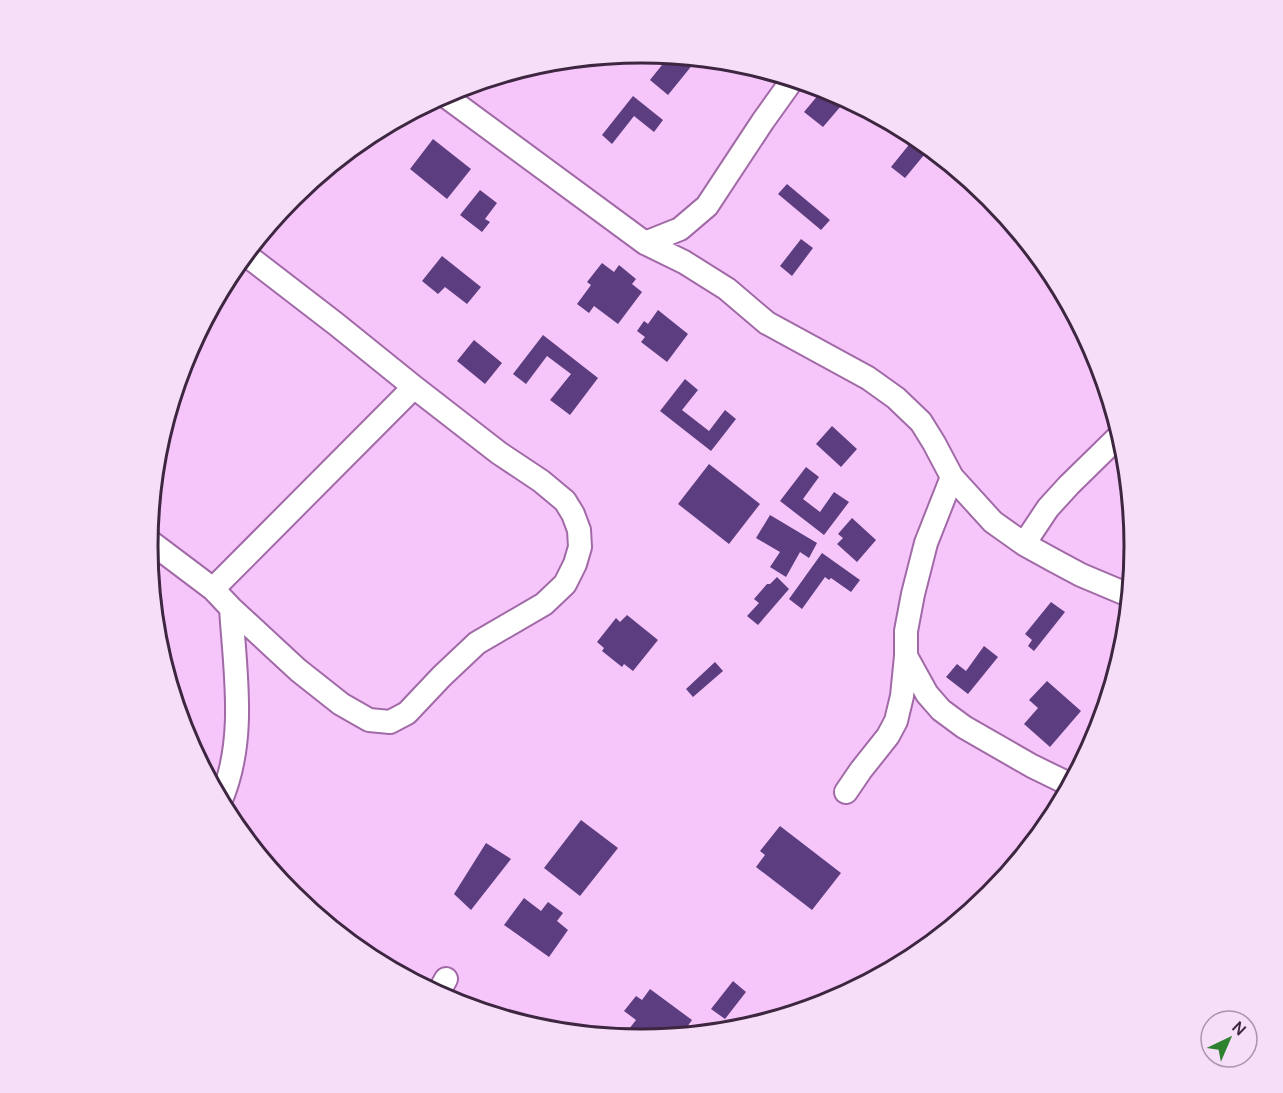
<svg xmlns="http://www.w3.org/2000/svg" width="1283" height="1093" viewBox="0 0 1283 1093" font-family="Manrope,sans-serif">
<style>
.building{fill:#5c3d7f}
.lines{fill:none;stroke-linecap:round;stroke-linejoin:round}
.street-casing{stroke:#a16aa7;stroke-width:26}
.street{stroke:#fff;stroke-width:22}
.rim{fill:none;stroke:#3d2640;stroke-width:3}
</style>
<rect width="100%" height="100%" fill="#f6c6fb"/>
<path class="building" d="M670 55 698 58 668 95 650 80Z
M819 87 831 90 847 99 823 127 804 112 819 94 815 91Z
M633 96 663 120 654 132 634 116 612 144 602 135Z
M916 136 941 156 935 163 924 155 905 178 891 167Z
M433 139 471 169 447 199 410 169Z
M787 184 830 220 821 230 778 194Z
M480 190 497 203 485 219 490 222 482 232 460 215Z
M801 239 813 248 792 276 780 266Z
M442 256 481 287 467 304 445 287 438 294 422 281Z
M602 263 614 272 619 265 636 279 632 284 642 292 618 324 594 306 589 313 577 304 591 285 587 282Z
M658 310 688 334 667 362 641 342 645 337 637 331 644 321 648 324Z
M543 335 598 378 570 415 550 400 571 374 547 356 526 384 513 374Z
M474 340 502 363 485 384 457 361Z
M685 379 698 390 682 410 709 431 725 410 736 419 711 451 660 411Z
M832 426 857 449 841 467 816 444Z
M709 464 760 504 729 544 678 504Z
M806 467 819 477 803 499 820 512 834 492 849 502 824 535 780 501Z
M770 515 817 543 809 558 800 552 786 577 770 567 780 552 756 538Z
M852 518 876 540 857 562 837 544 843 538 838 534Z
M822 553 860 580 851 592 831 578 829 580 825 577 802 609 789 599Z
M777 577 789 589 758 625 747 616 759 603 754 599 767 584H770Z
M1051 602 1065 612 1034 651 1028 646 1032 640 1025 634Z
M627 615 658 640 633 671 624 664 622 667 602 651 604 648 597 642 616 618 620 622Z
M984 646 998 657 968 694 946 677 957 664 966 671Z
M715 662 723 671 693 697 686 689Z
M1047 681 1081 711 1050 747 1024 724 1038 708 1029 700Z
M581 820 618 848 580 896 544 868Z
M780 826 841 873 812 910 756 867 765 855 760 851Z
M486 843 511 859 471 910 454 894Z
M524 898 541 911 548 902 563 913 557 921 568 930 549 957 504 925Z
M733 981 746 992 725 1019 711 1009Z
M650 989 692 1020 680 1037 671 1032 666 1038 638 1040 637 1039 638 1035 629 1029 636 1020 624 1011 636 996 642 1000Z"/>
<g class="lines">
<g class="street-casing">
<path id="street" d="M444 95 645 243 684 262 727 289 767 323 868 378 896 398 921 422 934 443 952 477 993 522 1024 544 1053 560 1081 575 1131 596
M645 243 680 229 707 206 763 121 793 79
M952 477 926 543 913 594 906 631V656L927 694 941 710 964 727 1032 766 1071 785
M148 540 213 589 231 608 298 670 341 704 369 720 390 722 407 713 442 676 477 643 544 604 565 584 575 564 580 547 579 530 573 514 565 501 541 481 499 453 414 387 336 324 245 254
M1024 544 1048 508 1069 485 1121 434
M213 589 414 387
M846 792 861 770 888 736 896 721 902 696 906 656
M220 802C247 741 235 672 231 608
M437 995 446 979"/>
</g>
<use href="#street" class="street"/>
</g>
<path d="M0 0H1283V1093H0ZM158 546a483 483 0 1 1 966 0a483 483 0 1 1-966 0Z" fill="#f6ddf8" fill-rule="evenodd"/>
<path class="rim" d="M158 546a483 483 0 1 1 966 0a483 483 0 1 1-966 0Z"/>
<g transform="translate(1229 1039) rotate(44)"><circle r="28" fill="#f6ddf8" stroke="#ac94ae" stroke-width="1.5"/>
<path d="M0-4.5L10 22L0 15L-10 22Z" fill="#2d812f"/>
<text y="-9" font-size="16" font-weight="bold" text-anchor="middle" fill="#3d2640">N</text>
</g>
</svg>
